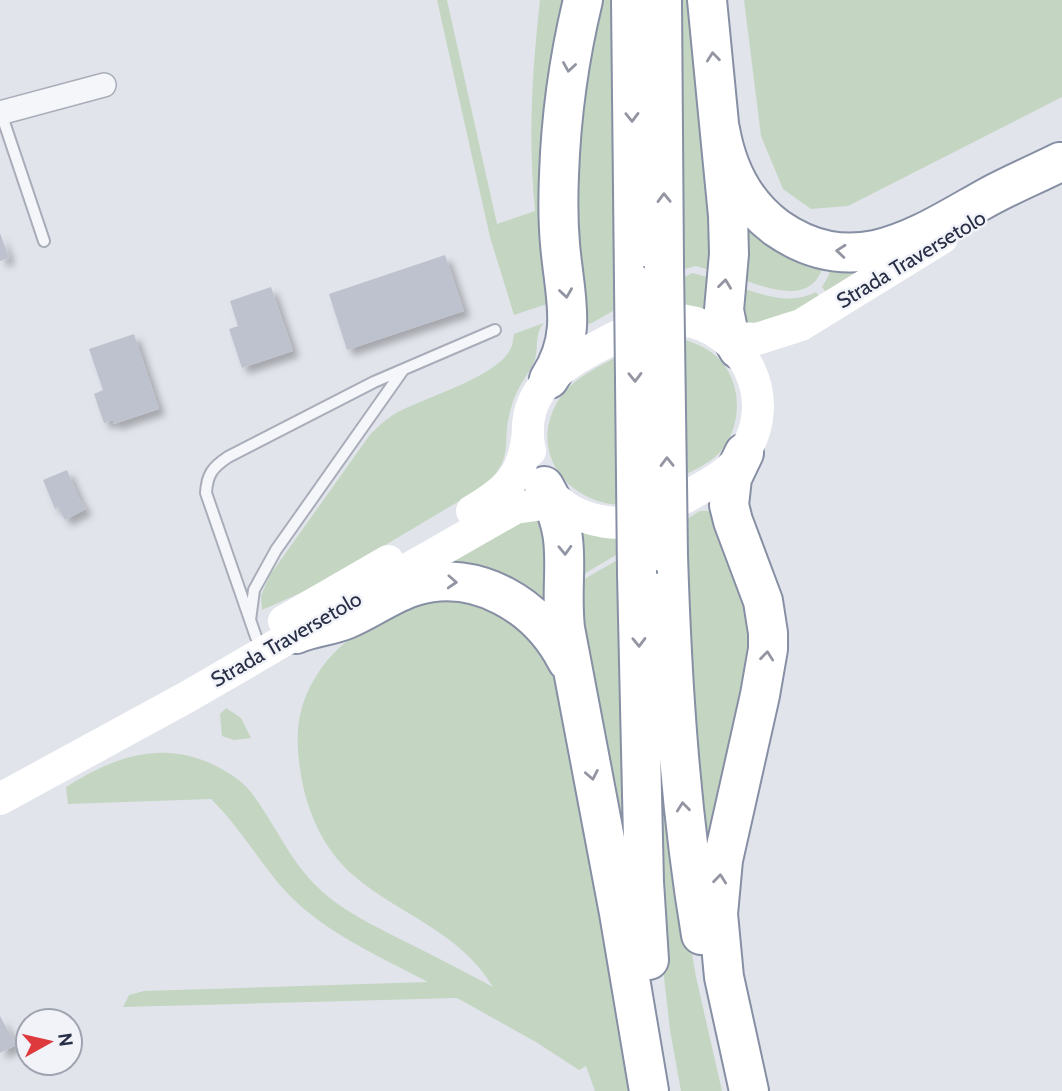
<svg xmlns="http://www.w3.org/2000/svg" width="1062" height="1091" viewBox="0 0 1062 1091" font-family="Cabin,sans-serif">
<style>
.green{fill:#c4d6c1}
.building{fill:#bec2cf;filter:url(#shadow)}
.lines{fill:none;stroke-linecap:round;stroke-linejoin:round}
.lane-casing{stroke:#a9adb9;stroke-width:14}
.street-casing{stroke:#a9adb9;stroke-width:26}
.highway-casing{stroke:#878fa4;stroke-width:42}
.lane{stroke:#f5f6f9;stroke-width:10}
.street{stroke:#f5f6f9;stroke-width:23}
.secondary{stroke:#fff;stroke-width:32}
.highway{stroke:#fff;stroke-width:38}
.highway-bridge-casing{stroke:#878fa4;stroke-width:42;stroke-linecap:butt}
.highway-bridge{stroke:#fff;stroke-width:38}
.oneway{stroke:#9396a2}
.labels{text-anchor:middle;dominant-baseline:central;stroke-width:5;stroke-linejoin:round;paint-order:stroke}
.street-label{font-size:21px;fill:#272e45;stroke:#f1f3f8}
</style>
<defs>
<filter id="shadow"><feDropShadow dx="6" dy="6" stdDeviation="3.5" flood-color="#0004"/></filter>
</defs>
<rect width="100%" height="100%" fill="#e1e4eb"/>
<path class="green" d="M437 0H447L497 224 535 211C528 140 532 71 540 0H572L556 301 514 315 490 237Z
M593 0H613L618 308 592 323 581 325 573 272 584 43Z
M679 0H698L716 272 696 266 681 270Z
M744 0H1062V97L848 206 811 209 783 189 761 136Z
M740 210 824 262C814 308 768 288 737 278Z
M832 263 868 265 826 292 822 287 828 277Z
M692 273 715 279 712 313 682 304 681 279Z
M735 286C762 294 789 306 816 292L819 296 775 325 741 327Z
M544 323C533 334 540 351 533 364 525 379 515 391 511 408 500 446 517 456 483 487L316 586 262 610 261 596 270 575 369 436C376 428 384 421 393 415 421 398 494 379 510 350 513 345 513 339 514 334Z
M682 339C696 343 710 349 720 360 743 385 742 427 720 452 710 463 696 469 683 476Z
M618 356 620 505C566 502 528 451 558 401 571 379 597 368 618 356Z
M700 511H719L759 634 709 868 697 788 684 521Z
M526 520 541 521 544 525 552 611 432 571Z
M574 530 603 538 620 539 621 552 574 580Z
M621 558 628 886 596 740 579 582Z
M476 595 550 655 641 1091H595L586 1066 579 1070 536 1042 457 998 123 1007 129 995 144 991 428 982C379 956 327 934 288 894 260 864 241 828 211 799L68 804 66 787C113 757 163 739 216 766 228 772 241 780 250 791 277 826 290 864 325 894 347 913 373 925 398 938 430 954 462 970 493 987 459 931 400 915 354 876 322 848 306 810 300 769 295 736 297 707 315 678 332 649 357 632 385 615 392 611 400 604 408 602 424 596 458 597 476 595Z
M660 692 685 912 696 977 722 1091H681L670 1030 662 959Z
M226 708 241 718 251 738 234 740 222 736 220 714Z"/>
<path class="building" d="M0 233 9 258 0 261Z
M445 255 464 311 347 350 329 294Z
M271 287 293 351 242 368 229 329 238 326 230 301Z
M134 334 159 409 114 424 113 420 104 423 94 394 103 390 89 349Z
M67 470 79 498 86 509 65 520 58 507 55 509 43 480Z
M0 1016 16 1045 0 1053Z"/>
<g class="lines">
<g class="lane-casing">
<path id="lane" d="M1 113 44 241
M250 620 254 590 276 550 403 370
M256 637 206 493C207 474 213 467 228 457L374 382 495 330"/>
</g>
<g class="street-casing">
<path id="street" d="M0 113 104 85"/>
</g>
<g class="highway-casing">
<path id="highway" d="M631 0 634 284
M662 0 664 266
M707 0 728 216 729 254 724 310 728 330 738 349
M720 129C727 169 744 204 777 228 855 282 918 236 988 197 1012 184 1036 174 1060 162
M549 379C579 334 564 294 560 244 558 221 558 198 559 175 561 115 569 58 583 0
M744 453 732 478 729 505 733 521 763 601 768 633V649L760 695 723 860 718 914 724 977 749 1091
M544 486C576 540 559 571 565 628L619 913 649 1091
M668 555C672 683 680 809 701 935
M637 574 644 882 649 960
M296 634C312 627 331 626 347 619 371 609 391 593 415 586 477 568 539 606 567 661"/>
</g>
<use href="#lane" class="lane"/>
<use href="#street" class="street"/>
<path class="secondary" d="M682 320C744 328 780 400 743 454 729 475 705 486 684 498
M716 331 738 338 757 339 801 325 942 238
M530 451C516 385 570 361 618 336
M559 502C576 517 597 522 620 523
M472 511C508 490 524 475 528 432
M373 589 515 508 543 504 574 513
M284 621 388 561
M0 799 187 697 316 622"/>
<use href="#highway" class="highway"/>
<g class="highway-bridge-casing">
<path id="highway-bridge" d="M664 266 668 555
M634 284 637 574"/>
</g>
<use href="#highway-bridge" class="highway-bridge"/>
</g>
<defs><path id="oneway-chevron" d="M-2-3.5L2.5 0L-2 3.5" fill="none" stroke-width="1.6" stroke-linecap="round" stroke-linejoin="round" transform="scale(1.75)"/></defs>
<g class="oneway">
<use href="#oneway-chevron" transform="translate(713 57) rotate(-96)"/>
<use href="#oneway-chevron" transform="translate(569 67) rotate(99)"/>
<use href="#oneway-chevron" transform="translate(632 117) rotate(89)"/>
<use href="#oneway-chevron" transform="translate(664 198) rotate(-91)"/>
<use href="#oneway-chevron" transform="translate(841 251) rotate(-175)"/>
<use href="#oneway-chevron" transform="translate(725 284) rotate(-83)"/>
<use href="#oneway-chevron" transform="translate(566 293) rotate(82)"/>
<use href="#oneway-chevron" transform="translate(635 377) rotate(89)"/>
<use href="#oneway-chevron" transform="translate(667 462) rotate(-91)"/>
<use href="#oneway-chevron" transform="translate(565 550) rotate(88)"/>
<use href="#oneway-chevron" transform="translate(452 582) rotate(3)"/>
<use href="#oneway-chevron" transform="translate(639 642) rotate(89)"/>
<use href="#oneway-chevron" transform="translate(767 656) rotate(-84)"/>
<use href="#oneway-chevron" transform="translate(592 775) rotate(79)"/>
<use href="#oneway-chevron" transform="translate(683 807) rotate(-96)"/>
<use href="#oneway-chevron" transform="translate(720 879) rotate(-84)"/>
</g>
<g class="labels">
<g class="street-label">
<text transform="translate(911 259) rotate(-31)">Strada Traversetolo</text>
<text transform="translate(286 639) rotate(-30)">Strada Traversetolo</text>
</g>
</g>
<g transform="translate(49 1042) rotate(82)"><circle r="33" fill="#f1f3f8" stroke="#a0a4b0" stroke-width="2"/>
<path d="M0-5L12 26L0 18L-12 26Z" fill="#de393d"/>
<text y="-10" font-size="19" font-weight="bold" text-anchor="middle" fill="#272e45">N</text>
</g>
</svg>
